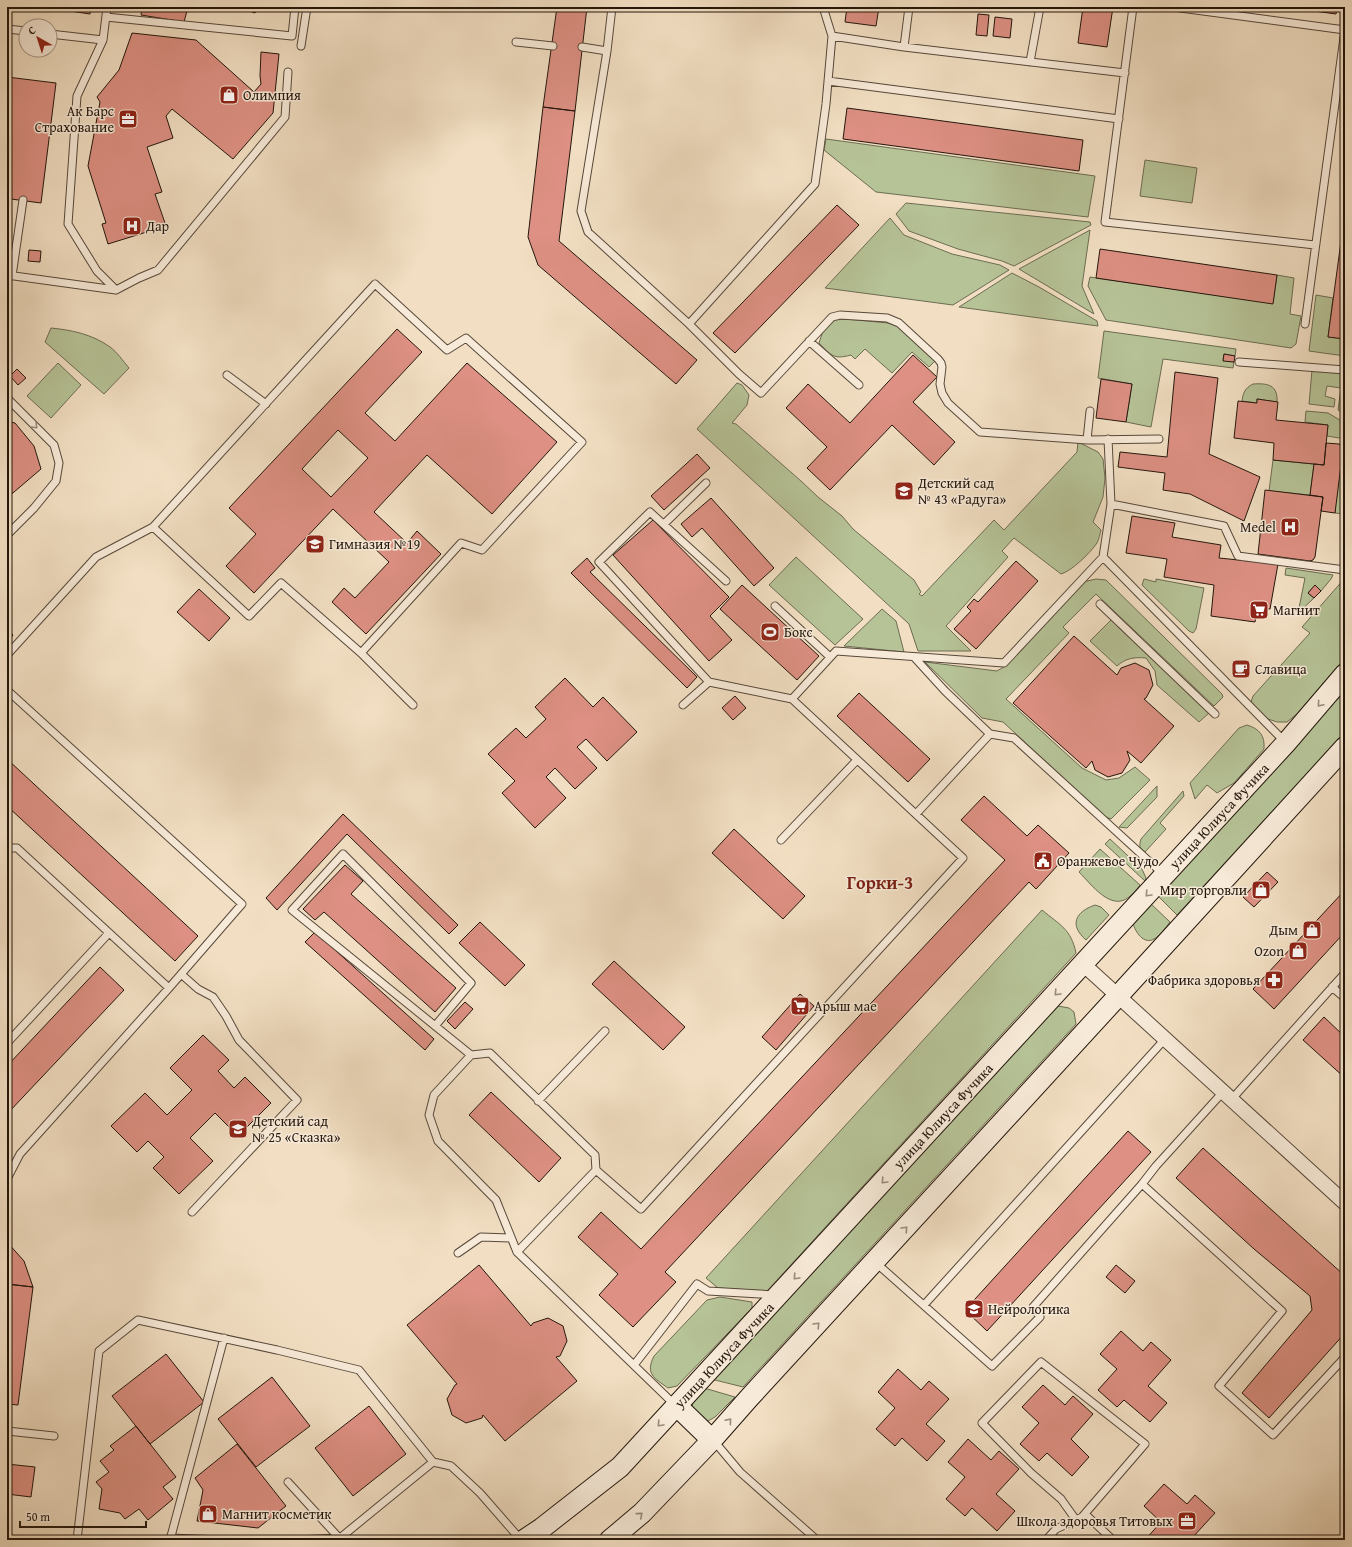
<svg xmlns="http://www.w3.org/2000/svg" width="1352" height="1547" viewBox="0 0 1352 1547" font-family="'Gentium Book Plus',serif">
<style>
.green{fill:#b6c397;stroke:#6c6c52}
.building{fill:#dd9083;stroke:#23160c;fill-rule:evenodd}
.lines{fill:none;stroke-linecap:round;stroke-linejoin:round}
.service-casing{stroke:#57483a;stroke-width:9}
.minor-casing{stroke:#57483a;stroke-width:16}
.secondary-casing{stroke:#23160c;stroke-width:22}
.service{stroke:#f7ead8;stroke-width:7}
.minor{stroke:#f7ead8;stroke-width:14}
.secondary{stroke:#f7ead8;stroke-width:20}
.oneway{stroke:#988b7c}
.labels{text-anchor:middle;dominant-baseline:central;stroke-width:3;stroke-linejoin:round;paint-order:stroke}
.poi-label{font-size:14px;fill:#23160c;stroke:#f7ead8;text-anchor:start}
.street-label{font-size:14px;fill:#23160c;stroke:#f7ead8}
.district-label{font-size:18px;font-weight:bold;fill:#7a1f14;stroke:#f7ead8}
</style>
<rect width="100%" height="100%" fill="#f2dfc3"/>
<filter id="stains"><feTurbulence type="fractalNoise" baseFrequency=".005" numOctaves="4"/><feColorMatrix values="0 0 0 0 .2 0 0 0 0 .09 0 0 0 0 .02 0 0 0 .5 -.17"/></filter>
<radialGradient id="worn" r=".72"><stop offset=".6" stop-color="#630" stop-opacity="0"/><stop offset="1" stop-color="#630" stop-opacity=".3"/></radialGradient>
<path class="green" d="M826 139 1095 176 1088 217 876 192 824 150Z
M1145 160 1197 168 1192 203 1140 196Z
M906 203 1090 222 1091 225 1014 266 1002 261 958 249 909 231 896 214Z
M890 218 904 235 952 254 1000 265 1009 270 953 305 825 288Z
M1090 230 1082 286 1094 314 1019 269Z
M1012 273 1039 287 1097 321 1098 326 959 307Z
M1277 275 1294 278 1290 314 1301 316 1296 344 1291 348 1106 320 1088 286 1090 277 1096 278 1273 303Z
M1316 295 1333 298 1328 337 1345 339V356L1309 351Z
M846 319 888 323 897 326 935 361 929 367 912 352 892 373 865 349 855 359 851 355C833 360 831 355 819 343L823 331 835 320Z
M51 328C71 330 92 334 110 347 117 352 123 361 129 368L104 394 45 342Z
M1104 331 1236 349 1235 356 1224 354 1223 360 1234 362 1233 368 1163 359 1151 427 1126 422 1132 384 1098 378Z
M58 363 81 385 51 418 27 396Z
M1312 370 1345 374V415L1338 410 1341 388 1327 386 1325 396 1335 399 1334 407 1309 404Z
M737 383 742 385 749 395 747 405 732 423 736 424 801 481 818 497 842 516 853 529 914 580 921 592 919 594 922 596 994 520 1004 530 1077 452 1078 442 1098 452 1103 459 1105 478 1103 497 1093 522 1101 530C1100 534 1099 539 1097 543 1091 552 1072 571 1061 574L1014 538 1002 551 1008 557 946 626 971 651H918L909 624 697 429Z
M1253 384C1268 383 1278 385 1277 402L1257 399V403L1242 401C1243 393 1245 388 1253 384Z
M1306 411 1328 413 1345 423V439L1327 436 1328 425 1305 422Z
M1339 444 1345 445V514L1335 513Z
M1273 460 1314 464 1310 495 1269 491Z
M796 557 863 619 835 645 769 585Z
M1286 568 1333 575 1331 579 1321 591 1315 585 1308 593 1314 598 1298 613 1305 578 1285 575Z
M1345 578V658L1297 714 1287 722H1277L1268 719 1251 702 1253 696 1310 633 1302 627Z
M1096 579 1106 580 1222 694 1223 697 1214 706 1096 594 1063 627 1069 633 1006 699 1082 768 1106 780 1119 778 1135 767 1150 780 1111 819 1106 817 1003 722 982 718 925 662 997 671 1007 665 1083 582Z
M1144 579 1156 582V579L1204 588 1196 629 1193 633 1189 631 1142 585Z
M882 609 896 621 904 652 844 646Z
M1111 620 1209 713 1199 722 1157 685 1155 671 1146 658C1134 657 1126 658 1117 666L1090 641Z
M1345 691V732L1177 915 1158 896Z
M1247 725C1260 729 1265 736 1264 749L1234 783 1217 793 1207 785 1195 799 1190 783 1239 728Z
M1157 786V797L1127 828 1119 827Z
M1183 791 1184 796 1160 823 1166 829 1145 852C1139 848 1139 846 1141 839Z
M1110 839 1142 869 1146 878 1145 881 1105 844Z
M1100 849 1140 885C1137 889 1133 894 1129 897 1111 912 1091 884 1079 872Z
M1150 903 1170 922C1166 927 1160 936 1154 939 1144 945 1135 932 1133 923Z
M1095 905 1101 907 1109 915 1086 940C1069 925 1075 912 1095 905Z
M1042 910C1060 925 1071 929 1076 953L767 1291 718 1288 706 1278Z
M1058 1006 1069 1008 1074 1012 1076 1024 743 1387 711 1379 1051 1009Z
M720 1297 752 1302V1308L677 1386 668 1388C654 1378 645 1374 654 1356L707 1300Z
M704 1388 735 1397 715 1417 708 1421 698 1417 692 1409 693 1400Z"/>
<path class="building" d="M38 7H70V11Z
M70 7H91L90 14 70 11Z
M142 7H188L184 22 141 15Z
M238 7H257L255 13Z
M557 7H587L575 111 543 107Z
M847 7H879L876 26 845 22Z
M1083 7H1113L1107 47 1078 43Z
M1285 7H1337L1336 14Z
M978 14 989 15 987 36 976 35Z
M995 17 1012 19 1010 38 993 36Z
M132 33 196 40 254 92 261 84 260 76 261 52 279 54 273 113 233 159 172 109 166 116 173 138 147 147 162 192 155 194 166 226 108 244 102 224 106 223 88 166 100 102 97 97 119 70Z
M7 77 56 83 41 203 11 199 7 233Z
M543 107 575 111 559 241 697 360 676 384 538 265 528 237Z
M847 108 1083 140 1079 171 843 139Z
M837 205 859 225 735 353 713 333Z
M1345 212V339L1328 337Z
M1100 249 1277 275 1273 304 1096 278Z
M29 250 41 251 40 262 28 261Z
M397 329 422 352 365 413 395 441 467 363 557 442 492 514 427 455 374 512 407 543 417 531 441 554 366 634 332 602 344 588 355 598 389 562 333 509 254 593 226 566 256 534 229 508ZM338 430 368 458 331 497 302 469Z
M1224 354 1235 356 1234 362 1223 361Z
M913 355 937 377 913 402 955 442 934 465 892 425 830 490 807 468 827 447 786 408 808 384 850 423Z
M17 369 26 378 18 385 10 376Z
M1175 372 1218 378 1209 454 1260 477 1244 521 1190 494 1163 490 1165 473 1118 467 1120 452 1167 457Z
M1101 379 1132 384 1126 422 1096 418Z
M1257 399 1278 402 1276 420 1328 425 1324 465 1273 460 1274 443 1234 438 1238 401 1257 403Z
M7 421 15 423 34 446 41 469 7 498Z
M1326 443 1339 444 1342 446 1343 449 1335 513 1321 511 1323 497 1310 495 1314 464 1324 465Z
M697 454 710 468 664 510 651 496Z
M1265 490 1323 497 1315 557 1313 560 1310 561 1258 554Z
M711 498 774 568 754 586 702 528 692 537 681 524Z
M1132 516 1175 523 1172 537 1221 545 1219 558 1278 564 1270 609H1265L1263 615 1256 617 1255 622 1211 616 1214 585 1164 577 1167 559 1126 553Z
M653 520 729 597 710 616 732 640 709 661 613 555Z
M587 558 595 568 590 572 697 677 687 688 571 573Z
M1016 561 1038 581 976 649 954 629 971 611 967 607 974 599 978 602Z
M742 585 819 656 797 680 720 609Z
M1315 585 1321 591 1314 598 1308 593Z
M199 589 230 618 209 641 177 612Z
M7 629 13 635 7 643Z
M1074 636 1117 675 1121 668 1135 663 1149 670 1153 685 1146 698 1144 699 1174 726 1141 763 1127 751 1130 760 1122 773 1108 777 1095 770 1092 761 1086 768 1013 703Z
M1242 663 1246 667 1239 675 1235 671Z
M565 678 593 707 603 697 637 732 607 761 586 739 577 747 597 768 575 789 555 768 546 777 566 798 535 828 502 793 515 781 488 754 516 728 526 738 546 719 535 707Z
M859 693 930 759 908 782 837 716Z
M735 696 746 708 733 720 722 708Z
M7 759 198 936 175 961 7 806Z
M984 796 1027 836 1038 825 1069 853 1036 889 1029 882 665 1272 676 1282 633 1327 599 1295 618 1274 578 1237 601 1212 641 1249 1005 860 961 820Z
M343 814 458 925 449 934 347 834 277 910 266 898Z
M734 829 805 896 783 919 712 853Z
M345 865 363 881 351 894 456 988 435 1012 324 912 315 920 303 909Z
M1267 872 1278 882 1254 907 1243 897Z
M1345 890V932L1274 1009 1253 989Z
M480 922 525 965 505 986 459 943Z
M315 932 434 1039 425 1050 305 942Z
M614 961 685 1027 663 1050 592 984Z
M100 967 124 990 7 1114V1066Z
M800 994 814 1006 776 1050 762 1037Z
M465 1002 473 1009 455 1029 447 1021Z
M1324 1017 1345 1037V1078L1303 1040Z
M203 1035 229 1060 218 1071 234 1088 245 1077 271 1103 238 1136 215 1113 190 1138 213 1161 179 1194 153 1168 164 1157 148 1141 137 1152 111 1126 145 1093 167 1115 192 1090 170 1068Z
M491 1092 561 1158 539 1182 469 1115Z
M1128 1131 1151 1152 987 1331 965 1310Z
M1203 1148 1345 1276V1333L1269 1418 1242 1393 1312 1310 1310 1296 1254 1249 1176 1178Z
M7 1242 24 1261 33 1287 7 1284Z
M479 1265 531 1326 533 1323 548 1318 563 1326 567 1341 560 1356 556 1357 577 1381 505 1441 483 1415 482 1418 466 1423 452 1415 447 1399 455 1385 457 1384 407 1325Z
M1116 1265 1135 1281 1125 1293 1106 1277Z
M7 1284 33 1287 18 1405 7 1404Z
M1121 1331 1143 1351 1151 1342 1171 1360 1148 1386 1167 1403 1150 1422 1124 1400 1117 1407 1098 1390 1117 1369 1100 1354Z
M166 1354 204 1402 150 1444 112 1396Z
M898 1369 921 1390 929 1381 949 1399 926 1424 945 1441 927 1461 902 1438 895 1446 876 1429 895 1408 878 1392Z
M272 1377 310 1426 256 1467 218 1419Z
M1043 1385 1065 1405 1073 1396 1093 1414 1071 1439 1089 1457 1072 1476 1047 1453 1039 1461 1020 1444 1039 1423 1022 1407Z
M369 1406 406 1454 353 1496 315 1448Z
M136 1426 176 1477 163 1487 173 1499 148 1520 139 1509 125 1519 120 1513 99 1509 102 1489 96 1482 109 1472 100 1461 114 1450 110 1446Z
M968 1439 991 1460 999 1451 1019 1469 996 1494 1015 1511 997 1531 972 1508 965 1516 946 1499 965 1477 948 1462Z
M237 1444 286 1506 258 1528 197 1521 203 1490 195 1478Z
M7 1464 35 1467 31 1497 7 1494Z
M1164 1484 1187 1504 1195 1495 1215 1513 1192 1538 1194 1540H1145L1161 1522 1144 1506Z"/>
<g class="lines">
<g class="service-casing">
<path id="service" d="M107 7 103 40 77 96 68 224 97 271 116 290 139 278 158 270 285 117 288 72
M612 7 607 51 581 211 588 232 689 324 739 374 761 393 832 317 840 315 887 318 899 323 938 359 941 363 942 367 940 384 942 393 948 403 980 432 1087 440
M1133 7 1105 222 1315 245
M1173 7 1345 30
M106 17 292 36 295 7
M7 29 26 31
M50 34 103 40
M832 36 904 47 1125 73
M516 42 553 46
M301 46 307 7
M582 47 607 51
M904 47 909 7
M1030 62 1040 7
M828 81 1119 119
M7 275 116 290
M12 276 23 200
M689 324 815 184 826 104 832 36 823 7
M1305 324 1345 30
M809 341 859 385
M1239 362 1345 370
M227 375 266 404
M7 398 54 445 59 463 56 481 34 508 7 535
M1090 411 1087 440 1159 439
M1108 439 1111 504
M664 524 706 483
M153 527 249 616 281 583 361 653 413 705
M1103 557 1111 504 1224 526 1238 556 1345 570
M1100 604 1215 714
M775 606 830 657
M7 655 96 557 153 527 375 284 447 350 466 338 582 442 482 550 461 543 361 653
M914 657 945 691 990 734 916 814
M709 682 599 562 650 512 726 581
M7 690 242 904 169 988 20 1154 7 1179
M792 699 836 651 1004 663 1103 557 1285 742
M990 734 1014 738 1163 874
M781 840 857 760
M7 848H17L169 988
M181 974 198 989 213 997 226 1016 239 1040 297 1100 192 1212
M1332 987 1345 998
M435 1026 471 983 343 854 292 910 471 1055 490 1053 595 1155 596 1170 641 1209 963 858 792 699 709 682 683 705
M7 1043 109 933
M471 1055 434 1095 429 1115 438 1141 496 1200 517 1252 675 1405
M1231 1100 1345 973
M538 1101 605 1031
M1142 1184 1282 1311 1219 1386 1273 1435 1345 1357
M517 1252 596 1170
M458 1253 481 1237 511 1238
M875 1262 992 1366 1040 1317 1033 1307 1142 1184 1156 1166 1223 1092
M924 1305 1165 1039
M634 1365 697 1284 708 1291 775 1295
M7 1431 54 1436
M714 1441 740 1472 817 1540
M288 1482 341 1540
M1085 1514 1113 1540
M170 1538 222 1540
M77 1540 99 1351 138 1320 277 1350 359 1370 433 1462
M170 1540 224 1338
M296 1540 340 1538 433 1462 451 1466 480 1493 521 1540
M1046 1540 1056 1529 1082 1517 1145 1444 1041 1362 982 1423 1031 1473 1061 1499 1076 1520"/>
</g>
<g class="minor-casing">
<path id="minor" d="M1083 964 1345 1203"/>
</g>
<g class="secondary-casing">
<path id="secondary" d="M677 1406 712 1440
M524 1540 542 1528 620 1467 1286 743 1345 674
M610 1540 642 1513 712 1440 749 1398 1118 996 1345 747"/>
</g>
<use href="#service" class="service"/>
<use href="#minor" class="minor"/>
<use href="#secondary" class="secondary"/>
</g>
<defs><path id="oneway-chevron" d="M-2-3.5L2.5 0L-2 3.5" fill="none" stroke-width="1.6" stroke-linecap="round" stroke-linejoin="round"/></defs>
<g class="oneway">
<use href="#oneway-chevron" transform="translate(35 426) rotate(45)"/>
<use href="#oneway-chevron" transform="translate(1320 704) rotate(131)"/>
<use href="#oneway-chevron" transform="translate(1148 894) rotate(133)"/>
<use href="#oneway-chevron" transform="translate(1057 993) rotate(133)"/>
<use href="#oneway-chevron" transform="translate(884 1181) rotate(133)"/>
<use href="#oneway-chevron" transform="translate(905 1229) rotate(-47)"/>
<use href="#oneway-chevron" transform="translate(796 1277) rotate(133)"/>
<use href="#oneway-chevron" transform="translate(817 1325) rotate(-47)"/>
<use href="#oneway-chevron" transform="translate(729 1421) rotate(-49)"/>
<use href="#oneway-chevron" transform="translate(660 1424) rotate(133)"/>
<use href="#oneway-chevron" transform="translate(640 1515) rotate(-41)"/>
</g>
<defs>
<g id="shop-square" transform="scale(1)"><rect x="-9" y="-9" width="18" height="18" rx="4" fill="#8f2418" stroke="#f7ead8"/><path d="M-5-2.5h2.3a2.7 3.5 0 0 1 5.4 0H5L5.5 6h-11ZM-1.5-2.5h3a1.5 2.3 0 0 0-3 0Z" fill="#fff"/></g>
<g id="office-square" transform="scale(1)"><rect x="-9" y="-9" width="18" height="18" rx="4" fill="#8f2418" stroke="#f7ead8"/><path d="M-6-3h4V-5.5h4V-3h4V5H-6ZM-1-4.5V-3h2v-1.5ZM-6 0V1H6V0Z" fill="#fff"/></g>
<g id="hospital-square" transform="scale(1)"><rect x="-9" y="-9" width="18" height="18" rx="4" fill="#8f2418" stroke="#f7ead8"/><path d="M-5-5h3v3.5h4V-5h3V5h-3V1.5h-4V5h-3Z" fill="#fff"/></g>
<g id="school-square" transform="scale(1)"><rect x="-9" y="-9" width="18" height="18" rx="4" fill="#8f2418" stroke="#f7ead8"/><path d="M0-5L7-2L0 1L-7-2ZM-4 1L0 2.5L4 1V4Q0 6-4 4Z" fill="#fff"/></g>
<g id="supermarket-square" transform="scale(1)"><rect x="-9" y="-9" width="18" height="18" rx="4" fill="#8f2418" stroke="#f7ead8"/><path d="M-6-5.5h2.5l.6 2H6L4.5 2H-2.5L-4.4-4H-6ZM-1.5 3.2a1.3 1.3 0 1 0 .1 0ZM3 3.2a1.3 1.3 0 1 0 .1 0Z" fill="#fff"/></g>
<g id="stadium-square" transform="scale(1)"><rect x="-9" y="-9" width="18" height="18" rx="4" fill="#8f2418" stroke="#f7ead8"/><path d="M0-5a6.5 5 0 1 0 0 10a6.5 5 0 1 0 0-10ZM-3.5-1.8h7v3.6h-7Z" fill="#fff"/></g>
<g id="cafe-square" transform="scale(1)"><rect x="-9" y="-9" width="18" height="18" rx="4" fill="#8f2418" stroke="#f7ead8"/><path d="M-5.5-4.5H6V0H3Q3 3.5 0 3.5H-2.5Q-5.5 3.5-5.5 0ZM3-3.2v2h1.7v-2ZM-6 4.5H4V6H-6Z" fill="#fff"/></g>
<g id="civic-square" transform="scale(1)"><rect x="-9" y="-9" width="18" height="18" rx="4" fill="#8f2418" stroke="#f7ead8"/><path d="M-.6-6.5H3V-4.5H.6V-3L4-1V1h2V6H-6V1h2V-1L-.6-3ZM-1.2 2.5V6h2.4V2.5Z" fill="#fff"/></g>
<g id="pharmacy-square" transform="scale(1)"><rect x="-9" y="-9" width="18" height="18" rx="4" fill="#8f2418" stroke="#f7ead8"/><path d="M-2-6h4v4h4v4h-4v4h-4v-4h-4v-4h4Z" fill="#fff"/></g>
</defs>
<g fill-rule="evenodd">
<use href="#shop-square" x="229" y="95"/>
<use href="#office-square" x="128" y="119"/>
<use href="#hospital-square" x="132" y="226"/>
<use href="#school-square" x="904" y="491"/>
<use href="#hospital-square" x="1290" y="527"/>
<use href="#school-square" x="315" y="544"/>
<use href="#supermarket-square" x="1259" y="610"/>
<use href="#stadium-square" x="770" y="632"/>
<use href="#cafe-square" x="1241" y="669"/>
<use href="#civic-square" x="1043" y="861"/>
<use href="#shop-square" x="1261" y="890"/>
<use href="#shop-square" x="1312" y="930"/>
<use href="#shop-square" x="1298" y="951"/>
<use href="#pharmacy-square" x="1274" y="980"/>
<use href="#supermarket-square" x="800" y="1006"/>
<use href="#school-square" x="238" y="1129"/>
<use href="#school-square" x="974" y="1309"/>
<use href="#shop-square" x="208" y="1514"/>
<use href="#office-square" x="1187" y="1521"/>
</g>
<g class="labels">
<g class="poi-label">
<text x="243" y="95">Олимпия</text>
<text x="114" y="111" text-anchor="end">Ак Барс<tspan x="114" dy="16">Страхование</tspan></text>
<text x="146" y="226">Дар</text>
<text x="918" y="483">Детский сад<tspan x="918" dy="16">№ 43 «Радуга»</tspan></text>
<text x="1276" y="527" text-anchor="end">Medel</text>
<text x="329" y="544">Гимназия №19</text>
<text x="1273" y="610">Магнит</text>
<text x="784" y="632">Бокс</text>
<text x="1255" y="669">Славица</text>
<text x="1057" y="861">Оранжевое Чудо</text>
<text x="1247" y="890" text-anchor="end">Мир торговли</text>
<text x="1298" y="930" text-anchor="end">Дым</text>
<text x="1284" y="951" text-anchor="end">Ozon</text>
<text x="1260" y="980" text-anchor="end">Фабрика здоровья</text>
<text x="814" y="1006">Арыш мае</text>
<text x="252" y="1121">Детский сад<tspan x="252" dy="16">№ 25 «Сказка»</tspan></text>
<text x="988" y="1309">Нейрологика</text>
<text x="222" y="1514">Магнит косметик</text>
<text x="1173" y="1521" text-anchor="end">Школа здоровья Титовых</text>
</g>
<g class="street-label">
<text transform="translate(1219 816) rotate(-47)">улица Юлиуса Фучика</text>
<text transform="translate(943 1116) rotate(-47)">улица Юлиуса Фучика</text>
<text transform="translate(724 1355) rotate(-47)">улица Юлиуса Фучика</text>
</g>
<g class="district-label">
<text x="880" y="882">Горки-3</text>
</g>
</g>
<rect width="1352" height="1547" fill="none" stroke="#f2dfc3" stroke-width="24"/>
<rect x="8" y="8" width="1336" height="1531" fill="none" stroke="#23160c" stroke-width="2"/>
<rect x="12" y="12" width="1328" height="1523" fill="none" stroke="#23160c"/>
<g transform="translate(38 38) rotate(321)"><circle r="19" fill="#f7ead8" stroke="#a29586"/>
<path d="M0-3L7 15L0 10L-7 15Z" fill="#8f2418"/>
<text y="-6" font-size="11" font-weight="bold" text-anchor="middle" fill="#23160c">С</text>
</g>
<path d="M20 1521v6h126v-6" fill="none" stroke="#23160c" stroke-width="2"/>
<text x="26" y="1521" font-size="12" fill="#23160c" stroke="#f7ead8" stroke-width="3" paint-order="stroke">50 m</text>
<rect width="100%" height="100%" filter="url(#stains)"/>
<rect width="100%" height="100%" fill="url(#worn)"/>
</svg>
